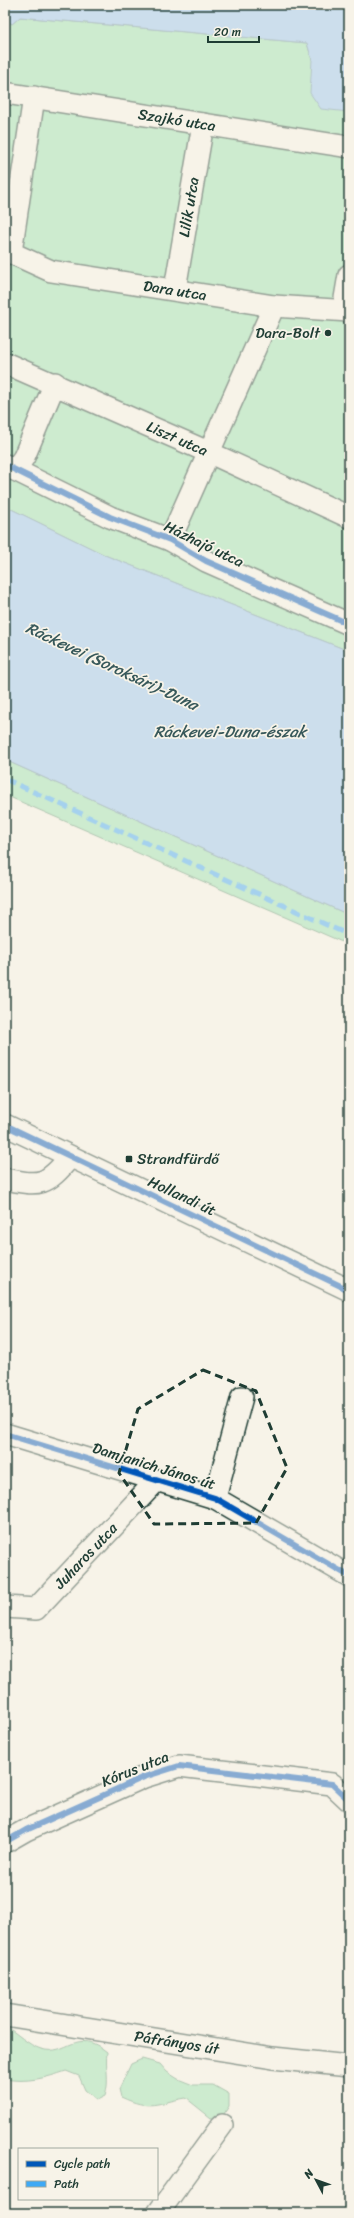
<svg xmlns="http://www.w3.org/2000/svg" width="354" height="2218" viewBox="0 0 354 2218" font-family="Sriracha,sans-serif">
<style>
.green{fill:#99e2b1;stroke:#5c9072}
.water{fill:#97c6f2;stroke:#678fa6}
.lines{fill:none;stroke-linecap:round;stroke-linejoin:round}
.minor-casing{stroke:#1f3d34;stroke-width:24}
.minor{stroke:#f7f3e8;stroke-width:21}
.quiet{stroke:#3fa9f5;stroke-width:5;stroke-dasharray:10 5;stroke-linecap:butt}
.cycleway-casing{stroke:#f7f3e8;stroke-width:8}
.cycleway{stroke:#0057b8;stroke-width:6}
.marked{fill:none;stroke:#1f3d34;stroke-width:3;stroke-dasharray:8 5;stroke-linejoin:round}
.poi-dot{fill:#1f3d34;stroke:#f7f3e8;stroke-width:1.5}
.labels{text-anchor:middle;dominant-baseline:central;stroke-width:3.5;stroke-linejoin:round;paint-order:stroke}
.street-label{font-size:15px;fill:#1f3d34;stroke:#f7f3e8}
.poi-label{font-size:15px;fill:#1f3d34;stroke:#f7f3e8;text-anchor:end}
.water-label{font-size:16px;font-style:italic;fill:#37585a;stroke:#f7f3e8}
</style>
<rect width="100%" height="100%" fill="#f7f3e8"/>
<filter id="ink" filterUnits="userSpaceOnUse"><feTurbulence type="fractalNoise" baseFrequency=".025" numOctaves="2"/><feDisplacementMap in="SourceGraphic" scale="8" xChannelSelector="R" yChannelSelector="G"/><feConvolveMatrix kernelMatrix="1 2 1 2 8 2 1 2 1" color-interpolation-filters="sRGB"/></filter>
<g filter="url(#ink)">
<path class="green" d="M20 17 307 43 312 60 349 53V651L107 556 5 506V19L12 24Z
M5 760 349 915V945L5 795Z
M5 2026C17 2033 28 2045 41 2049 68 2057 75 2026 107 2052 105 2067 110 2081 105 2096L97 2100 85 2090 79 2076 66 2071C46 2078 27 2083 5 2079Z
M142 2059 160 2064 167 2072 178 2079 193 2085H213L229 2094V2106L222 2117 211 2118 186 2098C156 2103 151 2111 121 2097L119 2089 131 2064Z"/>
<path class="water" d="M5 5H313L349 7V112L321 109 310 93 312 60 307 43 20 17 12 24 5 19Z
M5 506 107 556 349 651V915L5 760Z"/>
<g class="lines">
<g class="minor-casing">
<g id="minor">
<path id="s1" d="M5 93 349 147"/>
<path id="s2" d="M5 250 51 271 274 306 349 311"/>
<path d="M11 252 34 97"/>
<path id="s3" d="M175 289 203 124"/>
<path d="M343 310 349 275"/>
<path id="s4" d="M5 363 208 452 349 517"/>
<path d="M5 465 110 517 170 540 206 561 349 624"/>
<path d="M15 470 24 457 55 383"/>
<path d="M170 540 274 306"/>
<path d="M5 1125 349 1290"/>
<path d="M5 1179C41 1186 46 1186 70 1157"/>
<path d="M5 1434 215 1498 349 1576"/>
<path d="M215 1498 242 1397"/>
<path id="s5" d="M5 1607 36 1609 157 1480"/>
<path d="M5 1842 26 1830 144 1777 179 1766 332 1784 349 1800"/>
<path id="s6" d="M5 2015 273 2058 349 2066"/>
<path d="M158 2213 222 2125"/>
</g>
</g>
<use href="#minor" class="minor"/>
<path class="quiet" d="M5 779 349 935"/>
<g class="cycleway-casing">
<path id="cycleway" d="M5 465 110 517 170 540 206 561 349 624
M5 1125 349 1290
M5 1434 215 1498 349 1576
M5 1842 26 1830 144 1777 179 1766 332 1784 349 1800"/>
</g>
<use href="#cycleway" class="cycleway"/>
</g>
</g>
<path d="M0 0H354V2218H0ZM203 1370 256 1391 287 1468 256 1523 154 1524 119 1473 138 1409Z" fill="#f7f3e8" fill-opacity=".55" fill-rule="evenodd"/>
<path class="marked" d="M203 1370 256 1391 287 1468 256 1523 154 1524 119 1473 138 1409Z"/>
<g class="poi-dot">
<circle cx="328" cy="333" r="4"/>
<rect x="125" y="1155" width="8" height="8" rx="2"/>
</g>
<g class="labels">
<g class="street-label">
<text stroke="none"><textPath href="#s1" startOffset="174">Szajkó utca</textPath></text>
<text stroke="none"><textPath href="#s3" startOffset="83">Lilik utca</textPath></text>
<text stroke="none"><textPath href="#s2" startOffset="176">Dara utca</textPath></text>
<text stroke="none"><textPath href="#s4" startOffset="188">Liszt utca</textPath></text>
<text transform="translate(204 544) rotate(26)">Házhajó utca</text>
<text transform="translate(182 1196) rotate(25)">Hollandi út</text>
<text transform="translate(154 1466) rotate(17)">Damjanich János út</text>
<text stroke="none"><textPath href="#s5" startOffset="104">Juharos utca</textPath></text>
<text transform="translate(135 1769) rotate(-22)">Kórus utca</text>
<text stroke="none"><textPath href="#s6" startOffset="174">Páfrányos út</textPath></text>
</g>
<g class="poi-label">
<text x="320" y="333">Dara-Bolt</text>
<text x="137" y="1159" text-anchor="start">Strandfürdő</text>
</g>
<g class="water-label">
<text transform="translate(112 666) rotate(25)">Ráckevei (Soroksári)-Duna</text>
<text x="230" y="731">Ráckevei-Duna-észak</text>
</g>
</g>
<rect width="354" height="2218" fill="none" stroke="#f7f3e8" stroke-width="20"/>
<rect x="10" y="10" width="334" height="2198" fill="none" stroke="#1f3d34" stroke-width="1.5" filter="url(#ink)"/>
<rect x="18" y="2148" width="140" height="52" fill="#f7f3e8" stroke="#a1aaa0"/>
<rect x="26" y="2161" width="20" height="6" fill="#0057b8" stroke="#a1aaa0"/>
<text x="54" y="2168" font-size="12" fill="#1f3d34">Cycle path</text>
<rect x="26" y="2181" width="20" height="6" fill="#3fa9f5" stroke="#a1aaa0"/>
<text x="54" y="2188" font-size="12" fill="#1f3d34">Path</text>
<g transform="translate(316 2180) rotate(311)" stroke="#f7f3e8" stroke-width="3" paint-order="stroke">
<path d="M0-3L7 15L0 10L-7 15Z" fill="#1f3d34"/>
<text y="-6" font-size="11" font-weight="bold" text-anchor="middle" fill="#1f3d34">N</text>
</g>
<path d="M208 36v6h51v-6" fill="none" stroke="#1f3d34" stroke-width="2"/>
<text x="214" y="36" font-size="12" fill="#1f3d34" stroke="#f7f3e8" stroke-width="3" paint-order="stroke">20 m</text>
</svg>
